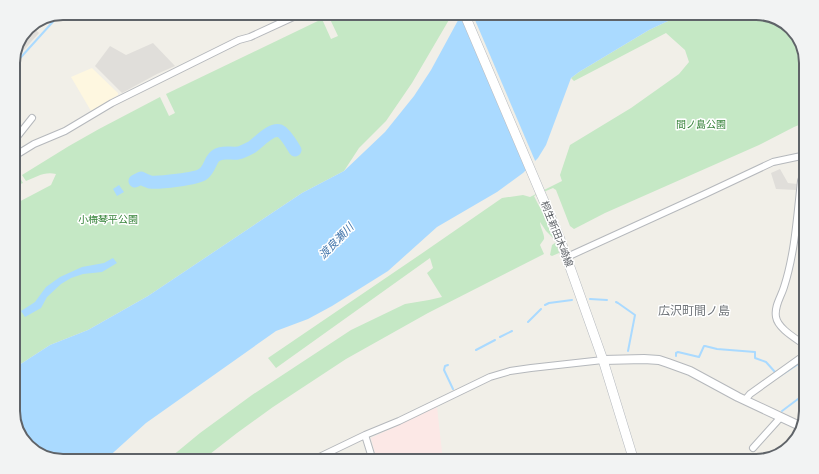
<svg xmlns="http://www.w3.org/2000/svg" width="819" height="474" viewBox="0 0 819 474" font-family="Quicksand,'Noto Sans JP',sans-serif">
<style>
.commercial{fill:#fef7e0}
.industrial{fill:#e0deda}
.medical{fill:#fce8e6}
.green{fill:#c5e8c5}
.water{fill:#aadaff}
.pier{fill:#f1efe8}
.lines{fill:none;stroke-linecap:round;stroke-linejoin:round}
.stream{stroke:#aadaff;stroke-width:2}
.river{stroke:#aadaff;stroke-width:13}
.minor-casing{stroke:#b5b8bc;stroke-width:8}
.tertiary-casing{stroke:#b5b8bc;stroke-width:10}
.secondary-casing{stroke:#b6babf;stroke-width:10}
.minor{stroke:#fff;stroke-width:6}
.tertiary{stroke:#fff;stroke-width:8}
.secondary{stroke:#fff;stroke-width:9}
.labels{text-anchor:middle;dominant-baseline:central;stroke-width:3;stroke-linejoin:round;paint-order:stroke}
.park-label{font-size:10px;fill:#348238;stroke:#fff}
.street-label{font-size:10px;fill:#5f6368;stroke:#fff}
.water-label{font-size:11px;font-style:italic;fill:#4174aa;stroke:#fff}
.quarter-label{font-size:12px;fill:#70757a;stroke:#fff}
.rim{fill:none;stroke:#5f6368;stroke-width:2}
</style>
<rect width="100%" height="100%" fill="#f1efe8"/>
<path class="commercial" d="M92 68 118 93V95L91 111 71 77Z"/>
<path class="industrial" d="M267 13H289L272 21Z
M32 26 39 33 13 62 28 28Z
M153 43 175 66 157 74 122 93 95 66 110 46 126 55Z
M780 169 788 183 797 184 796 190 776 189 771 173Z"/>
<path class="medical" d="M437 407 443 461H377L371 438Z"/>
<path class="green" d="M337 13H453L412 83 386 121 359 148 344 171 302 193 148 296 88 330 50 345 13 369V205L51 185 56 174C45 171 36 177 26 181L22 175 69 146 99 129 160 97 169 116 175 113 166 94 322 19 331 39 338 36 329 17Z
M685 13H756L781 20 798 36 806 60V122L794 127 759 145 605 213 574 229 570 226 556 190 553 188 534 196 538 204 541 209 554 239 546 231 540 222C540 227 545 235 544 239 543 241 541 243 540 245L544 254 428 313 346 359 273 407 237 433 201 461H166L200 433 252 395 351 330 405 304 429 300 442 297 427 273 433 268 430 258 276 368 268 358 421 254 502 198 523 195 530 197 562 181 560 175 570 145 631 108 679 74 689 62 685 50 666 33 574 81 571 78 579 72 649 30Z
M19 176 23 183 13 187V180Z
M555 243 556 244 559 252V253L552 256 550 255 552 245Z"/>
<path class="water" d="M462 13H685L649 30 579 72 571 78 546 145 538 158 523 173 497 192 437 227 388 271 332 306 308 319 276 331 146 423 104 461H63L38 454 21 438 13 414V369L50 345 88 330 148 296 302 193 344 171 385 132 414 96 431 70Z
M119 185 124 192 117 196 113 189Z
M113 258 117 263 102 272 83 274 71 278 61 284 47 297 41 308 25 317 21 311 35 302 46 287 60 277 82 267 104 263Z"/>
<path class="pier" d="M459 13H472L536 163 527 173Z"/>
<g class="lines">
<path class="stream" d="M13 66 59 15
M590 299 607 300
M616 302 618 303 635 315 628 351
M545 305 549 303 572 300
M528 322 541 309
M500 337 512 331
M476 350 495 340
M676 356V353L678 352 699 357 704 346H705L717 349 755 352V358L766 362 775 372
M448 365 445 366 444 370 453 389
M780 376 806 359
M782 411 806 393"/>
<path class="river" d="M135 181 141 178C144 180 147 181 150 182 158 183 197 179 203 174 211 168 210 158 217 155 223 151 231 154 238 153 243 152 248 149 252 147 259 142 271 128 280 131 285 133 292 145 295 150"/>
<g class="minor-casing">
<path id="minor" d="M13 142 32 118
M13 157 21 152 34 144 65 131 112 103 239 40 250 37 302 13
M806 170 803 175 801 181C797 216 795 253 784 287 781 297 774 306 776 317 778 329 797 339 806 346
M567 257 705 194 773 162 806 155
M745 400 750 394 806 354
M365 435 373 461
M753 448 780 418
M311 461 365 435 399 421 490 377 510 371 531 368 603 360
M622 461 633 457"/>
</g>
<g class="tertiary-casing">
<path id="tertiary" d="M603 360 644 359 659 360 668 363 690 371 738 397 802 427"/>
</g>
<g class="secondary-casing">
<path id="secondary" d="M464 13 560 239 603 360 634 461"/>
</g>
<use href="#minor" class="minor"/>
<use href="#tertiary" class="tertiary"/>
<use href="#secondary" class="secondary"/>
</g>
<g class="labels">
<g class="park-label">
<text x="701" y="124">間ノ島公園</text>
<text x="108" y="219">小梅琴平公園</text>
</g>
<g class="street-label">
<text transform="translate(557 234) rotate(68)">桐生新田木崎線</text>
</g>
<g class="water-label">
<text transform="translate(336 241) rotate(-46)">渡良瀬川</text>
</g>
<g class="quarter-label">
<text x="694" y="310">広沢町間ノ島</text>
</g>
</g>
<path d="M0 0H819V474H0ZM63 20H756A43 43 0 0 1 799 63V411A43 43 0 0 1 756 454H63A43 43 0 0 1 20 411V63A43 43 0 0 1 63 20Z" fill="#f2f3f3" fill-rule="evenodd"/>
<path class="rim" d="M63 20H756A43 43 0 0 1 799 63V411A43 43 0 0 1 756 454H63A43 43 0 0 1 20 411V63A43 43 0 0 1 63 20Z"/>
</svg>
